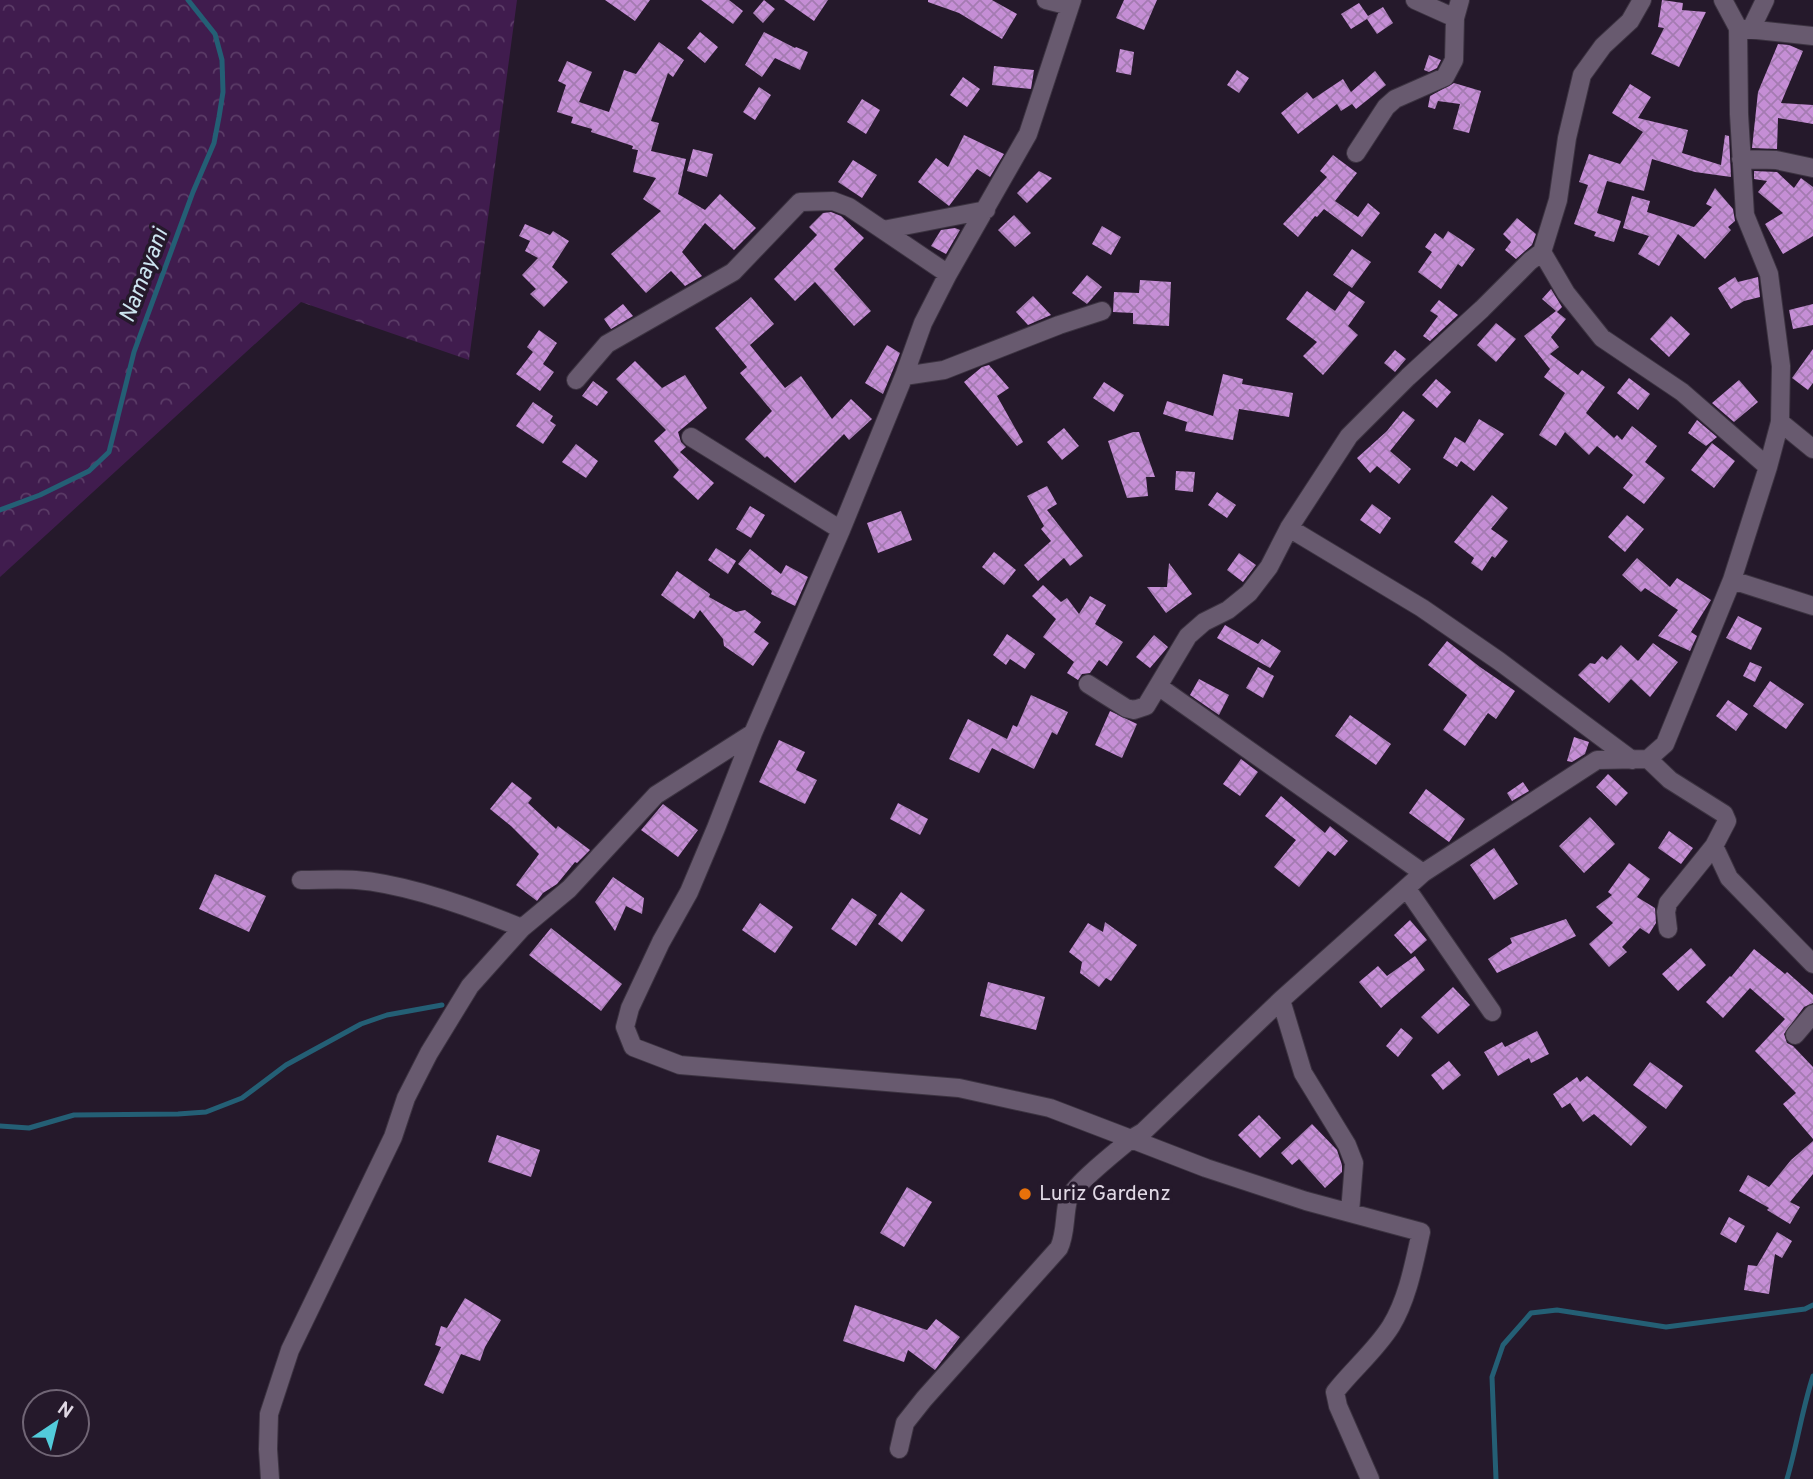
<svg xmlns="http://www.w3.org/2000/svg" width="1813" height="1479" viewBox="0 0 1813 1479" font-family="Overpass,sans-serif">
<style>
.forest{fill:url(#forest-crowns)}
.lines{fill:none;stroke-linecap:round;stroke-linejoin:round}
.stream{stroke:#245f75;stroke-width:5}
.building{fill:url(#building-cross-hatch)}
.minor-casing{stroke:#3c3341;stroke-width:20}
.minor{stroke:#685a6f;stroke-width:18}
.food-dot{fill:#e8710a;stroke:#25192b;stroke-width:2.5}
.labels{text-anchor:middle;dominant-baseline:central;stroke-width:7;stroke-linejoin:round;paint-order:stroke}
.poi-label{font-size:21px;fill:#e0d8e4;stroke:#25192b;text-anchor:start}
.water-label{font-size:23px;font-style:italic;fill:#cde5f0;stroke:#25192b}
</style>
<defs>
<pattern id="forest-crowns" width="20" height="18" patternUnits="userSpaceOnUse" patternTransform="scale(1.75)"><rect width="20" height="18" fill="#401c4e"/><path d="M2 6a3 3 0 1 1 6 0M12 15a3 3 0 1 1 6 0" fill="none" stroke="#5b3c67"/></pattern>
<pattern id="building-cross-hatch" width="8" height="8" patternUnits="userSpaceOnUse" patternTransform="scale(1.75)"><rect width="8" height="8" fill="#c58ed5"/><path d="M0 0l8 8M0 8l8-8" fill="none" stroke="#a47bb1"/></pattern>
</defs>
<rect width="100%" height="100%" fill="#25192b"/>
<path class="forest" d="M0 0H517L469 360 301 302 0 577Z"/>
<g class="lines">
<path class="stream" d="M0 510 40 495 89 471 109 452 134 352 193 192 214 143 219 117 223 92 222 60 215 34 188 0
M0 1126 29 1128 74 1115 178 1114 206 1112 242 1098 286 1065 361 1024 387 1015 442 1005
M1496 1479 1492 1377 1503 1345 1531 1313 1557 1310 1666 1327 1805 1309 1813 1305
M1787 1479C1797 1445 1802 1410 1813 1376"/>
</g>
<path class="building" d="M605 0H650L635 21Z
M701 0H729L743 11 733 24Z
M764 0 775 9 763 23 753 13Z
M784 0H828L814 21Z
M928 0H992L1017 14 1002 39 959 13 928 2Z
M1124 0H1157L1144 30 1116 18Z
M1662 0 1683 3 1682 10 1706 12 1679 67 1651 54 1664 28 1658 27Z
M1359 3 1368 16 1383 7 1393 23 1377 34 1367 19 1351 29 1341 14Z
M700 32 718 47 705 63 687 48Z
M764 32 795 48 796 47 808 52 800 70 775 58 762 77 745 65Z
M659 42 684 60 673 77 668 73 651 121 659 123 651 151 686 159 678 194 705 210 720 194 756 228 734 250 705 223 682 252 702 276 685 286 671 271 646 293 611 254 661 211 643 199 656 178 633 172 638 150 632 149 633 146 591 132 592 129 571 123 573 117 557 112 566 85 558 81 567 61 592 72 579 102 609 112 624 70 636 74Z
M1778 44 1789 45 1803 51 1781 103 1813 105V124L1778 118 1777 149 1752 148 1758 92Z
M1120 49 1134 52 1131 75 1116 72Z
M1429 55 1441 60 1437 68 1429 72 1424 70Z
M994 66 1034 70 1031 89 992 85Z
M1237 70 1249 78 1239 93 1227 85Z
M1375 71 1386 85 1356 109 1352 104 1341 111 1337 104 1298 134 1281 113 1307 92 1313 99 1343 79 1351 92Z
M963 77 980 89 967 107 950 95Z
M1454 83 1481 91 1469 133 1453 129 1460 104 1438 101 1435 109 1428 107 1430 96Z
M1630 84 1651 97 1638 118 1688 130 1682 153 1721 165 1725 135 1729 136 1731 177 1695 172 1652 159 1644 191 1607 181 1597 213 1621 221 1614 242 1594 236 1596 232 1574 224 1588 185 1579 182 1589 154 1620 164 1643 132 1612 113Z
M759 87 771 95 755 120 743 112Z
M862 99 880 110 866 134 847 122Z
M964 135 1004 154 990 177 977 169 949 206 918 182 936 158 948 167Z
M693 149 713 154 707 177 687 171Z
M1333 155 1357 173 1335 201 1358 217 1368 203 1380 213 1362 237 1324 209 1317 217 1315 216 1298 237 1283 224 1327 177 1320 171Z
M853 160 877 175 862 198 838 182Z
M1039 171 1052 178 1027 203 1017 193Z
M1754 171 1777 172 1794 188 1801 178 1813 187V236L1783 254 1765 224 1783 213 1758 192 1767 181 1754 179Z
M1715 188 1733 209 1735 221 1728 227 1731 230 1705 259 1678 234 1659 266 1638 254 1649 236 1623 228 1632 196 1650 201 1647 212 1694 227 1712 207 1706 204Z
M831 212 841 216 864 238 834 269 871 311 854 326 815 282 795 301 774 279 817 235 809 227 823 213Z
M1014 215 1031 233 1015 247 998 230Z
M1517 218 1536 234 1532 245 1516 259 1505 250 1511 242 1503 234Z
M525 224 550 235 553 231 569 241 552 267 568 282 544 307 530 294 536 289 522 275 538 258 525 251 530 241 519 236Z
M1102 226 1121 237 1111 255 1092 244Z
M955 228 960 230 946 254 931 246 941 230Z
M1448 231 1475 249 1462 267 1458 264 1441 289 1418 272 1432 252 1425 247 1435 233 1443 239Z
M1352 249 1371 262 1352 288 1333 275Z
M1087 275 1102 287 1087 304 1072 293Z
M1735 277 1738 282 1758 277 1760 297 1744 301 1731 309 1718 288Z
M1140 280 1171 282 1169 326 1133 324V313L1113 312 1114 292 1139 293Z
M1551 289 1562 307 1557 312 1566 319 1551 337 1559 347 1550 354 1578 375 1582 370 1605 387 1586 413 1614 438 1617 435 1622 440 1632 426 1657 446 1645 462 1665 478 1644 504 1623 488 1633 475 1597 446 1589 455 1565 432 1556 446 1539 435 1565 393 1544 377 1550 369 1524 336 1556 311 1542 299Z
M1307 291 1335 311 1349 291 1365 302 1348 326 1358 335 1323 375 1303 356 1317 342 1286 319Z
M1033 296 1051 315 1028 325 1016 312Z
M751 297 774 324 750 345 785 388 801 376 832 419 851 399 872 419 849 440 844 434 795 483 767 456 765 458 745 439 772 411 740 373 747 367 715 328Z
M1439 300 1458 315 1430 341 1423 336 1438 316 1430 311Z
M623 304 633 316 611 329 604 319Z
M1813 304V325L1793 329 1789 310Z
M1671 316 1690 334 1669 357 1650 339Z
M1496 323 1516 339 1496 362 1477 345Z
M539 330 557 343 543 364 554 372 540 391 516 374 533 352 527 347Z
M887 345 900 353 883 394 865 383Z
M1813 349V383L1808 390 1792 378Z
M1395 350 1406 359 1395 372 1384 363Z
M635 361 662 388 685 375 707 408 678 432 681 442 686 447 680 452 714 483 698 500 673 477 679 470 654 441 666 430 616 379Z
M989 365 1009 388 997 396 1023 442 1017 446 964 382 982 367Z
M1223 374 1243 379 1242 384 1293 393 1289 417 1239 409 1233 440 1185 431 1187 422 1163 414 1167 401 1213 416Z
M1629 378 1650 394 1638 410 1617 393Z
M1436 379 1451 392 1437 408 1422 395Z
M1739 380 1758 402 1734 422 1712 403Z
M593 381 608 392 597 406 582 396Z
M1104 382 1124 395 1114 412 1093 398Z
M533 402 553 416 550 421 556 425 543 444 516 426Z
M1403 411 1415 420 1390 451 1411 469 1399 484 1377 466 1370 473 1357 458 1387 431Z
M1479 419 1504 434 1474 471 1461 461 1457 467 1443 458 1455 437 1465 443Z
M1697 420 1717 437 1706 446 1688 433Z
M1064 428 1079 446 1062 460 1047 442Z
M1133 432H1139L1155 477H1146L1148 496 1127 498 1108 441Z
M1712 443 1735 461 1714 488 1691 470Z
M576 444 598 461 586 478 562 462Z
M1176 471 1195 472 1193 492 1175 490Z
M1047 486 1057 504 1047 510 1083 556 1070 566 1064 558 1038 581 1024 565 1051 541 1041 529 1044 526 1027 496Z
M1217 492 1236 505 1227 518 1208 505Z
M1492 495 1508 508 1491 529 1508 541 1495 558 1492 556 1482 571 1471 563 1474 558 1454 542Z
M1372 504 1391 518 1380 534 1360 520Z
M750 506 765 515 751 538 736 529Z
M901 511 912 540 878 553 867 523Z
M1627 515 1644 529 1625 552 1608 537Z
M716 548 736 561 728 574 708 560Z
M750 549 781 574 786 565 808 577 795 606 771 594 772 591 738 564Z
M994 552 1016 570 1004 585 982 567Z
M1239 553 1256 565 1243 582 1227 570Z
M1637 558 1670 587 1677 578 1711 600 1691 632 1697 636 1690 651 1658 636 1678 610 1645 588 1641 592 1622 575Z
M1169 563 1192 594 1166 613 1147 587H1167Z
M677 571 710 594 709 597 736 612 745 610 761 622 754 632 769 643 753 666 724 646 723 639 700 610 694 619 661 595Z
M1043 585 1061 602 1067 598 1079 614 1090 596 1106 605 1095 624 1123 642 1107 666 1099 660 1090 673 1082 674 1078 680 1067 673 1074 662 1043 637 1056 619 1032 596Z
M1738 616 1762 628 1751 650 1726 638Z
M1225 625 1258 644 1262 639 1281 651 1270 668 1217 638Z
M1007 634 1035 654 1025 669 1010 659 1006 665 993 655Z
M1154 635 1168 647 1150 668 1136 657Z
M1447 641 1480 667 1515 691 1496 719 1488 713 1465 746 1443 730 1467 695 1428 665Z
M1653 643 1678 662 1650 697 1631 679 1609 703 1578 675 1590 663 1595 664 1602 656 1607 660 1621 645 1638 661Z
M1750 662 1762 667 1755 682 1743 676Z
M1258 667 1274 676 1263 698 1246 688Z
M1199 679 1229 695 1219 715 1190 695Z
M1770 681 1804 704 1786 729 1753 706Z
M1031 695 1068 712 1057 735 1052 732 1034 769 992 748 979 773 949 759 968 719 1007 739 1013 725 1017 727Z
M1728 700 1748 714 1736 731 1716 716Z
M1110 711 1137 724 1122 758 1095 745Z
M1350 715 1391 744 1376 765 1335 736Z
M1574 737 1589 742 1585 754 1572 762 1567 761Z
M779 740 805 752 796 770 817 780 805 804 759 782Z
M1241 759 1258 772 1240 796 1223 784Z
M1608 774 1628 793 1616 806 1596 787Z
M512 782 532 798 528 803 556 829 558 826 590 850 577 863 575 862 557 884 543 893 537 901 516 885 539 854 511 826 490 809Z
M1523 782 1529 791 1512 801 1507 793Z
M1426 789 1465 819 1449 842 1409 813Z
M1281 796 1325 833 1330 826 1348 841 1335 856 1328 851 1299 887 1274 867 1296 840 1265 816Z
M898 803 928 819 920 835 890 819Z
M663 804 698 830 678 857 641 830Z
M1590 817 1615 844 1584 873 1559 846Z
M1669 831 1693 848 1681 864 1658 848Z
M1494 848 1518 884 1494 900 1470 865Z
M1629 863 1650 879 1637 897 1655 908 1656 923 1649 934 1640 928 1622 947 1627 952 1609 967 1589 944 1613 923 1596 907 1612 895 1608 892Z
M215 874 266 896 249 932 199 909Z
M613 877 644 898 642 914 626 906 615 931 595 902Z
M901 892 925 910 902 942 878 924Z
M852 898 877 915 856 946 831 929Z
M760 903 793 927 775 953 742 930Z
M1566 919 1576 936 1497 973 1488 959 1512 943 1510 938Z
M1410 920 1427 940 1411 954 1394 935Z
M1105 922 1137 945 1111 981 1106 978 1099 987 1080 973 1082 962 1069 952 1088 923 1103 932Z
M551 928 622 984 601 1011 529 955Z
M1691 948 1706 965 1678 991 1662 974Z
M1754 949 1785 974 1787 972 1813 995V1003L1804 1007 1784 1034 1787 1043 1793 1046 1813 1067V1139L1783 1104 1796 1093 1755 1051 1785 1019 1750 988 1723 1018 1706 1002 1730 976 1731 977Z
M1415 956 1425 970 1381 1008 1359 982 1378 966 1387 976Z
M988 982 1045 997 1036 1030 980 1016Z
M1453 987 1470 1005 1438 1034 1421 1017Z
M1401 1028 1413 1038 1398 1057 1386 1046Z
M1537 1031 1549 1054 1531 1063 1529 1058 1498 1076 1484 1052 1502 1042 1505 1047Z
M1449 1061 1461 1075 1443 1090 1431 1075Z
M1650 1062 1683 1086 1666 1109 1633 1085Z
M1587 1076 1647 1127 1631 1146 1594 1114 1583 1122 1570 1103 1562 1108 1553 1094 1577 1077 1580 1082Z
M1259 1115 1281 1138 1260 1158 1238 1135Z
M1312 1124 1337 1150 1342 1165V1172L1325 1188 1299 1159 1292 1165 1281 1153Z
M497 1135 540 1150 531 1177 488 1162Z
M1813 1141V1174L1790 1202 1800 1207 1790 1224 1767 1210 1769 1208 1739 1191 1748 1175 1769 1187 1791 1160Z
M907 1187 932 1202 904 1247 880 1233Z
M1729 1217 1745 1226 1736 1243 1720 1234Z
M1777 1232 1792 1241 1782 1258 1775 1254 1769 1294 1744 1290 1748 1265 1757 1266Z
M465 1298 501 1320 485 1347 480 1361 461 1354 443 1394 424 1385 441 1347 435 1345 441 1326 447 1328Z
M855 1305 927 1330 936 1319 960 1337 935 1370 908 1350 904 1362 843 1341Z"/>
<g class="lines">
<g class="minor-casing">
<path id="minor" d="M1046 0 1070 6
M1072 0 1028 134 948 274 923 323 904 376 841 530 753 733 716 828 689 892 661 942 630 1008 625 1027 633 1047 680 1065 959 1088 1050 1108 1131 1139 1143 1132 1281 1000 1423 873 1597 760 1648 759 1665 744 1732 580 1768 467 1780 422 1781 366 1769 274 1745 215 1739 114 1738 28 1723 0
M1415 0 1455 18
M1642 0 1630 21 1603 46 1582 75 1567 138 1558 200 1542 252 1566 293 1602 338 1682 392 1768 467
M1738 28 1813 36
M1751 29 1765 0
M1356 153 1386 107 1395 99 1445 77 1454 60 1455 18 1460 0
M1741 159 1776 160 1813 168
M883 230 986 210
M904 376 944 370 1059 325 1102 311
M576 380 607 344 733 272 800 202 833 201 849 207 948 274
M1780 422 1813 449
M691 437 841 530
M1289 528 1422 608 1499 661 1632 760
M1732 580 1813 606
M1088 684 1126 708 1134 710 1146 706 1188 636 1204 622 1228 610 1249 593 1269 567 1289 528 1349 436 1408 377 1482 309 1530 261 1542 252
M1158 686 1423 873
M1648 759 1670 780 1724 814 1727 821 1714 846 1729 878 1813 964
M301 880C319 880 338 879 356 880 408 884 473 908 522 928
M1407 889 1492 1012
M1668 929 1666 912 1668 903 1714 846
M1281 1000 1303 1073 1347 1145 1354 1163 1350 1212
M1795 1035 1813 1014
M899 1449 905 1423 924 1399 1059 1248C1066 1234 1064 1216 1068 1200 1073 1185 1117 1151 1131 1139L1206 1168 1306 1201 1421 1232C1414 1263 1408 1298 1391 1326 1376 1350 1353 1369 1335 1392L1338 1406 1370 1479
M270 1479 268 1449 269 1414 290 1350 393 1137 406 1098 429 1053 470 986 522 928 569 889 656 795 753 733"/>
</g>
<use href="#minor" class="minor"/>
</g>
<circle class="food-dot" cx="1025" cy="1194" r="7"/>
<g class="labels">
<g class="poi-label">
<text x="1039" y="1194">Luriz Gardenz</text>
</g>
<g class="water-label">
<text transform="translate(145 276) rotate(-69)">Namayani</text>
</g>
</g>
<g transform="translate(56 1423) rotate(35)"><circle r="33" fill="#25192b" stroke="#706575" stroke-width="2"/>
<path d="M0-5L12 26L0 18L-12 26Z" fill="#52cbda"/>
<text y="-10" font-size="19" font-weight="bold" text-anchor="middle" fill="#e0d8e4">N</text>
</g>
</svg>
